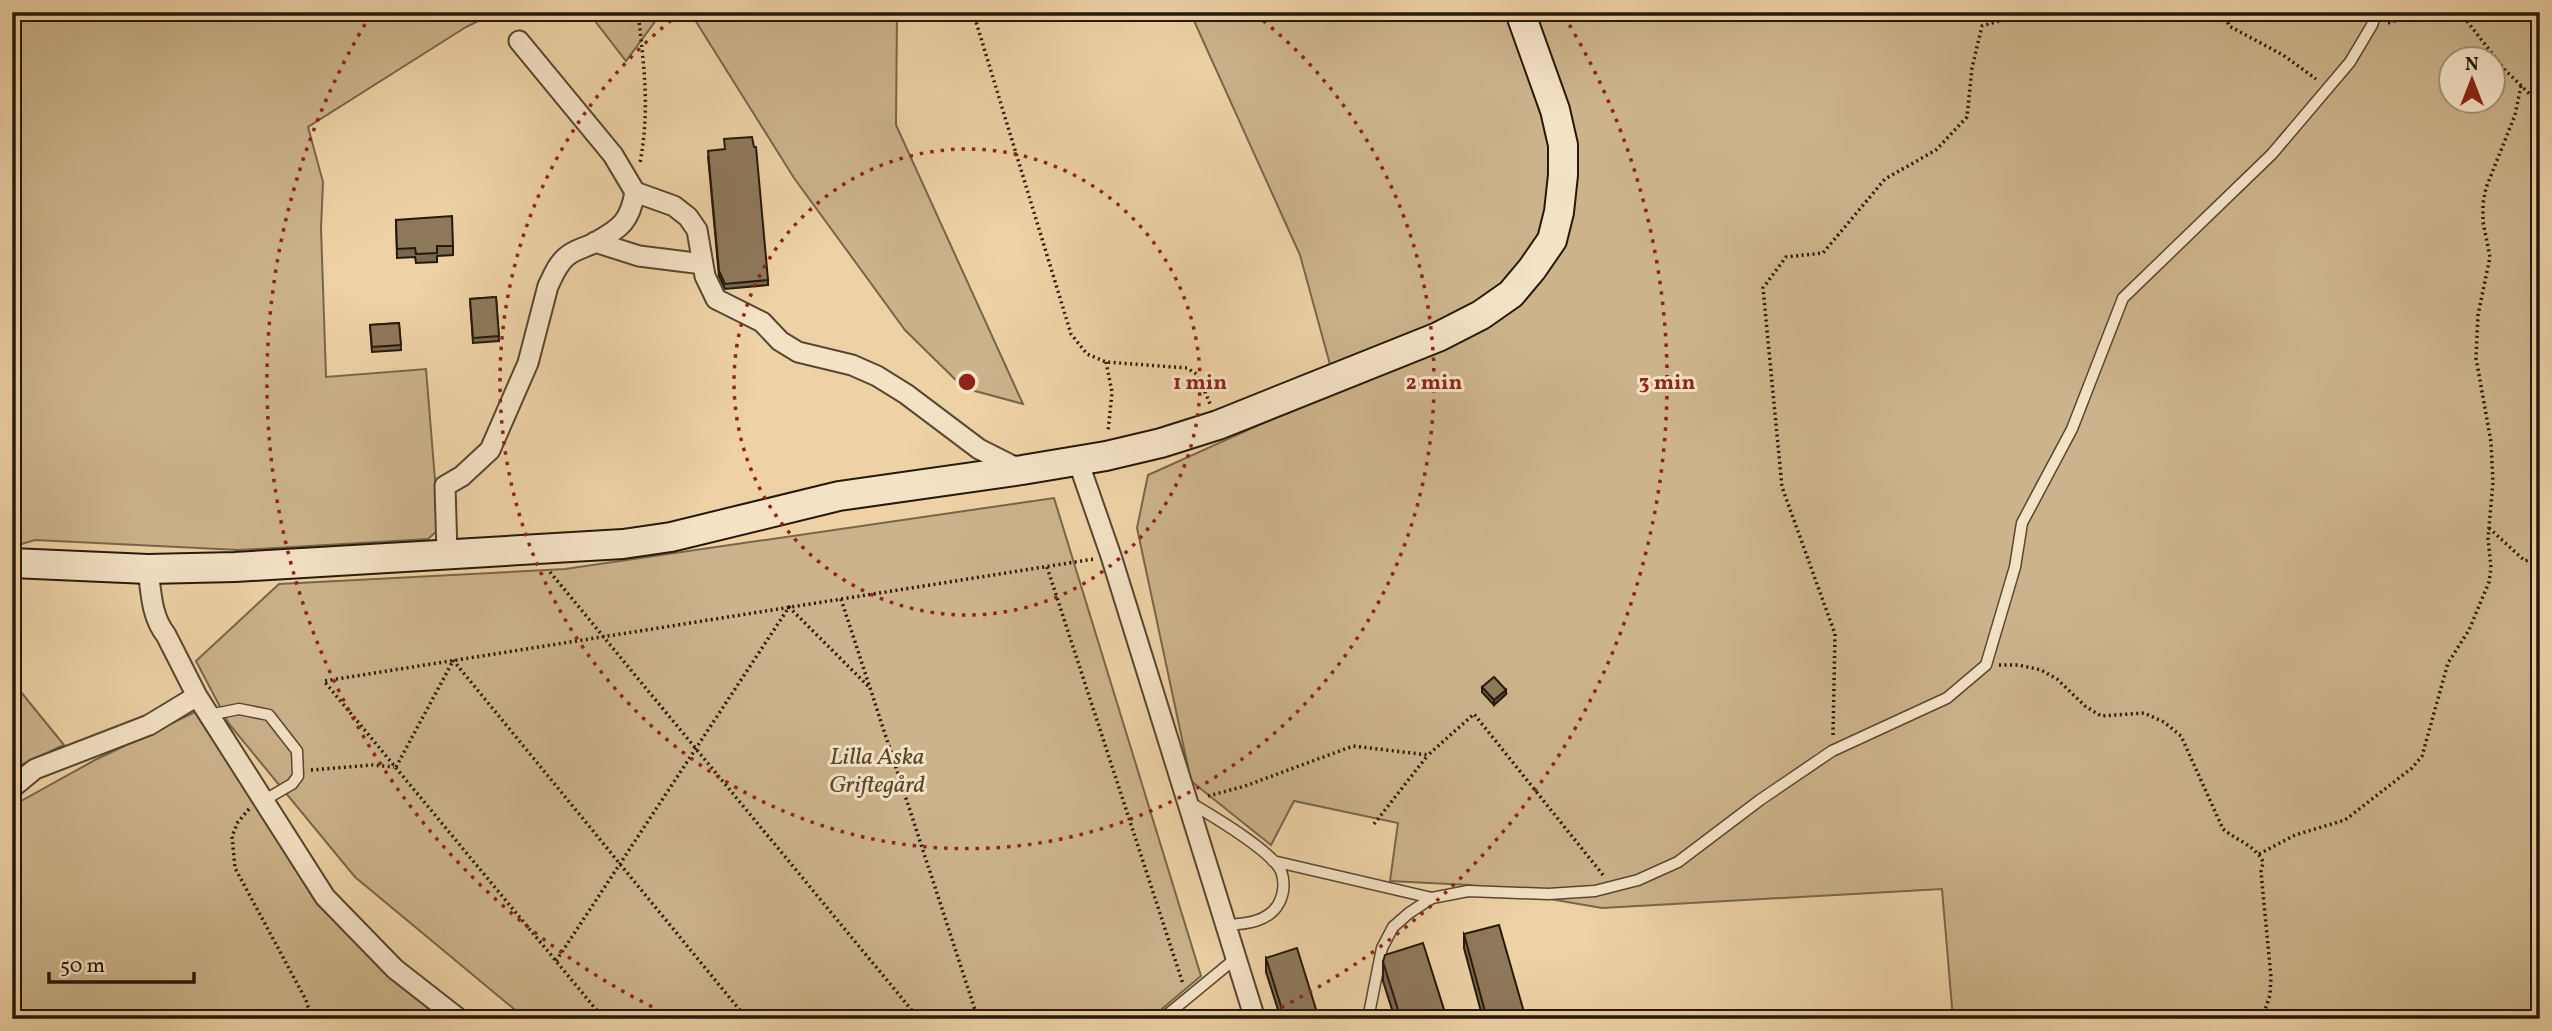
<svg xmlns="http://www.w3.org/2000/svg" width="2552" height="1031" viewBox="0 0 2552 1031" font-family="Vollkorn,serif">
<style>
.green{fill:#ccb38b;stroke:#78664a;stroke-width:2;fill-rule:evenodd}
.lines{fill:none;stroke-linecap:round;stroke-linejoin:round}
.lane-casing{stroke:#574731;stroke-width:13}
.street-casing{stroke:#574731;stroke-width:23}
.secondary-casing{stroke:#25190a;stroke-width:32}
.path{stroke:#25190a;stroke-width:3.5;stroke-dasharray:2 3.5;stroke-linecap:butt}
.lane{stroke:#f4e2c5;stroke-width:10}
.street{stroke:#f4e2c5;stroke-width:19}
.secondary{stroke:#f4e2c5;stroke-width:28}
.wall{fill:#7a684e;stroke:#25190a;stroke-width:2}
.shaded-wall{fill:#635540;stroke:#25190a;stroke-width:2}
.building{fill:#8e795b;stroke:#25190a;stroke-width:2}
.ring{fill:none;stroke:#8f2418;stroke-width:3.5;stroke-dasharray:3.5 7}
.labels{text-anchor:middle;dominant-baseline:central;stroke-width:6;stroke-linejoin:round;paint-order:stroke}
.park-label{font-size:24px;font-style:italic;fill:#574731;stroke:#f4e2c5}
.centre{fill:#8f2418;stroke:#f4e2c5;stroke-width:3.5}
.ring-label{font-size:21px;text-anchor:middle;font-weight:bold;fill:#8f2418;stroke:#f4e2c5;stroke-width:6;stroke-linejoin:round;paint-order:stroke}
</style>
<rect width="100%" height="100%" fill="#eed2a6"/>
<filter id="stains"><feTurbulence type="fractalNoise" baseFrequency=".00286" numOctaves="4"/><feColorMatrix values="0 0 0 0 .2 0 0 0 0 .09 0 0 0 0 .02 0 0 0 .5 -.17"/></filter>
<radialGradient id="worn" r=".72"><stop offset=".6" stop-color="#630" stop-opacity="0"/><stop offset="1" stop-color="#630" stop-opacity=".3"/></radialGradient>
<path class="green" d="M12 12H496L466 27 308 127 323 182 321 228 326 377 426 369 439 529 428 539 239 550 35 540 12 547Z
M588 12H662L626 61Z
M690 12H897L896 125 1023 404 964 388 905 330 794 178Z
M1190 12H2540V1019H1953L1942 889 1602 908 1469 885 1390 881 1398 823 1294 801 1271 845 1191 781 1137 528 1148 475 1337 390 1300 255ZM2450 60H2492V102H2450Z
M1054 498 1201 976 1150 1019H526L355 877 229 724 196 661 279 584 565 569Z
M12 681 64 745 12 769Z
M195 712 319 904 391 979 442 1019H12V806L95 760Z"/>
<g class="lines">
<g class="lane-casing">
<path id="lane" d="M209 715 239 709 269 715 297 751 298 776 292 784 263 801
M1189 802C1211 815 1271 850 1281 871 1285 881 1284 894 1279 903 1269 922 1246 924 1226 925
M1273 861 1432 898
M1162 1019 1236 958
M1368 1019 1382 948 1393 927 1409 913 1432 898 1468 891 1548 894 1595 891 1638 880 1678 862 1760 800 1832 751 1947 698 1986 665 2015 567 2022 523 2072 429 2123 298 2272 154 2350 62 2372 25 2376 12"/>
</g>
<g class="street-casing">
<path id="street" d="M519 41 613 155 635 192 674 206 688 217 697 230 705 276 716 299 762 322 780 341 798 352 852 365 877 376 906 394 979 449 1021 470
M595 242 639 256 703 264
M1078 461 1111 556 1255 1019
M447 553 445 486 462 476 490 450 528 363 548 286C553 276 557 265 566 257 575 249 585 248 596 242 621 228 630 221 635 192
M148 569C151 591 151 616 166 635L197 696 325 897 395 969 459 1019
M12 788 35 769 149 725 197 696"/>
</g>
<g class="secondary-casing">
<path id="secondary" d="M12 563 148 569 235 567 623 544 671 537 839 496 1022 470 1106 456 1161 443 1218 425 1438 337 1481 315 1511 294 1532 269 1552 240 1559 212 1563 175V145L1555 110 1520 12"/>
</g>
<path class="path" d="M638 12C644 66 650 109 640 163
M973 12 1071 334 1087 354 1106 362 1187 368 1198 375 1210 404
M2224 12 2229 26 2283 55 2316 79
M2448 12 2463 16 2505 70 2540 104
M2388 23 2418 14 2433 12
M1106 362 1112 392 1108 432
M2489 528 2525 561 2540 556
M1047 567 1183 984
M550 572 919 1019
M841 599 978 1019
M453 660 747 1019
M1999 665H2018L2041 670 2057 679 2085 706 2101 716 2144 713 2164 722 2181 736 2223 829C2236 840 2256 846 2263 862L2261 872 2271 977 2270 995 2262 1019
M1833 735 1835 634 1782 487 1763 288 1786 257 1823 253 1885 179 1936 150 1967 117 1972 68 1982 26 2029 12
M396 767 453 661
M311 770 372 765 394 767
M1208 796 1245 786 1353 746 1428 755 1474 714 1603 875
M249 809 238 822 232 836 235 868 306 1000 312 1019
M1374 824 1428 755
M2259 854 2295 835 2345 820 2412 768 2422 756 2448 663 2469 630 2489 582 2491 568 2488 538 2493 482 2491 442 2476 358 2478 315 2490 257 2483 222V203L2486 188 2515 115 2521 86
M556 961 789 607 871 689
M604 1019 324 681 1094 559"/>
<use href="#lane" class="lane"/>
<use href="#street" class="street"/>
<use href="#secondary" class="secondary"/>
</g>
<path class="wall" d="M708 156 768 280V285L725 289 719 276Z
M396 220 453 246V255L437 256V262L416 263 415 257 397 258Z
M496 297 499 341 473 343 470 299Z
M399 323 401 350 372 352 370 325Z
M1482 687 1506 694 1494 705 1482 692Z
M1464 934 1526 1019H1483L1464 948Z
M1266 958 1319 1019H1281L1266 972Z
M1383 962 1447 1019H1395L1383 981Z"/>
<path class="shaded-wall" d="M1506 690V694L1494 705V700Z"/>
<path class="building" d="M752 137 754 147H756L768 280 725 284 719 271 708 151 725 149 724 139Z
M452 216 453 246H437V253L416 254 415 248 397 249 396 220Z
M496 297 499 336 473 338 470 299Z
M399 323 401 345 372 347 370 325Z
M1494 677 1506 690 1494 700 1482 687Z
M1499 925 1526 1019H1487L1464 934Z
M1423 943 1447 1019H1401L1383 962 1385 955Z
M1297 948 1319 1019H1285L1266 958Z"/>
<g class="ring">
<circle cx="967" cy="382" r="233"/>
<path d="M1255 14A467 467 0 1 1 679 14"/>
<path d="M671 1016A700 700 0 0 1 370 16M1564 16A700 700 0 0 1 1263 1016"/>
</g>
<g class="labels">
<g class="park-label">
<text x="877" y="758">Lilla Aska<tspan x="877" dy="28">Griftegård</tspan></text>
</g>
</g>
<circle cx="967" cy="382" r="10" class="centre"/>
<g class="ring-label">
<text x="1200" y="389">1 min</text>
<text x="1434" y="389">2 min</text>
<text x="1667" y="389">3 min</text>
</g>
<rect width="2552" height="1031" fill="none" stroke="#eed2a6" stroke-width="42"/>
<rect x="14" y="14" width="2524" height="1003" fill="none" stroke="#25190a" stroke-width="3.5"/>
<rect x="21" y="21" width="2510" height="989" fill="none" stroke="#25190a" stroke-width="2"/>
<g transform="translate(2472 80)"><circle r="33" fill="#f4e2c5" stroke="#a1927a" stroke-width="2"/>
<path d="M0-5L12 26L0 18L-12 26Z" fill="#8f2418"/>
<text y="-10" font-size="19" font-weight="bold" text-anchor="middle" fill="#25190a">N</text>
</g>
<path d="M49 972v10h145v-10" fill="none" stroke="#25190a" stroke-width="3.5"/>
<text x="60" y="972" font-size="21" fill="#25190a" stroke="#f4e2c5" stroke-width="5" paint-order="stroke">50 m</text>
<rect width="100%" height="100%" filter="url(#stains)"/>
<rect width="100%" height="100%" fill="url(#worn)"/>
</svg>
